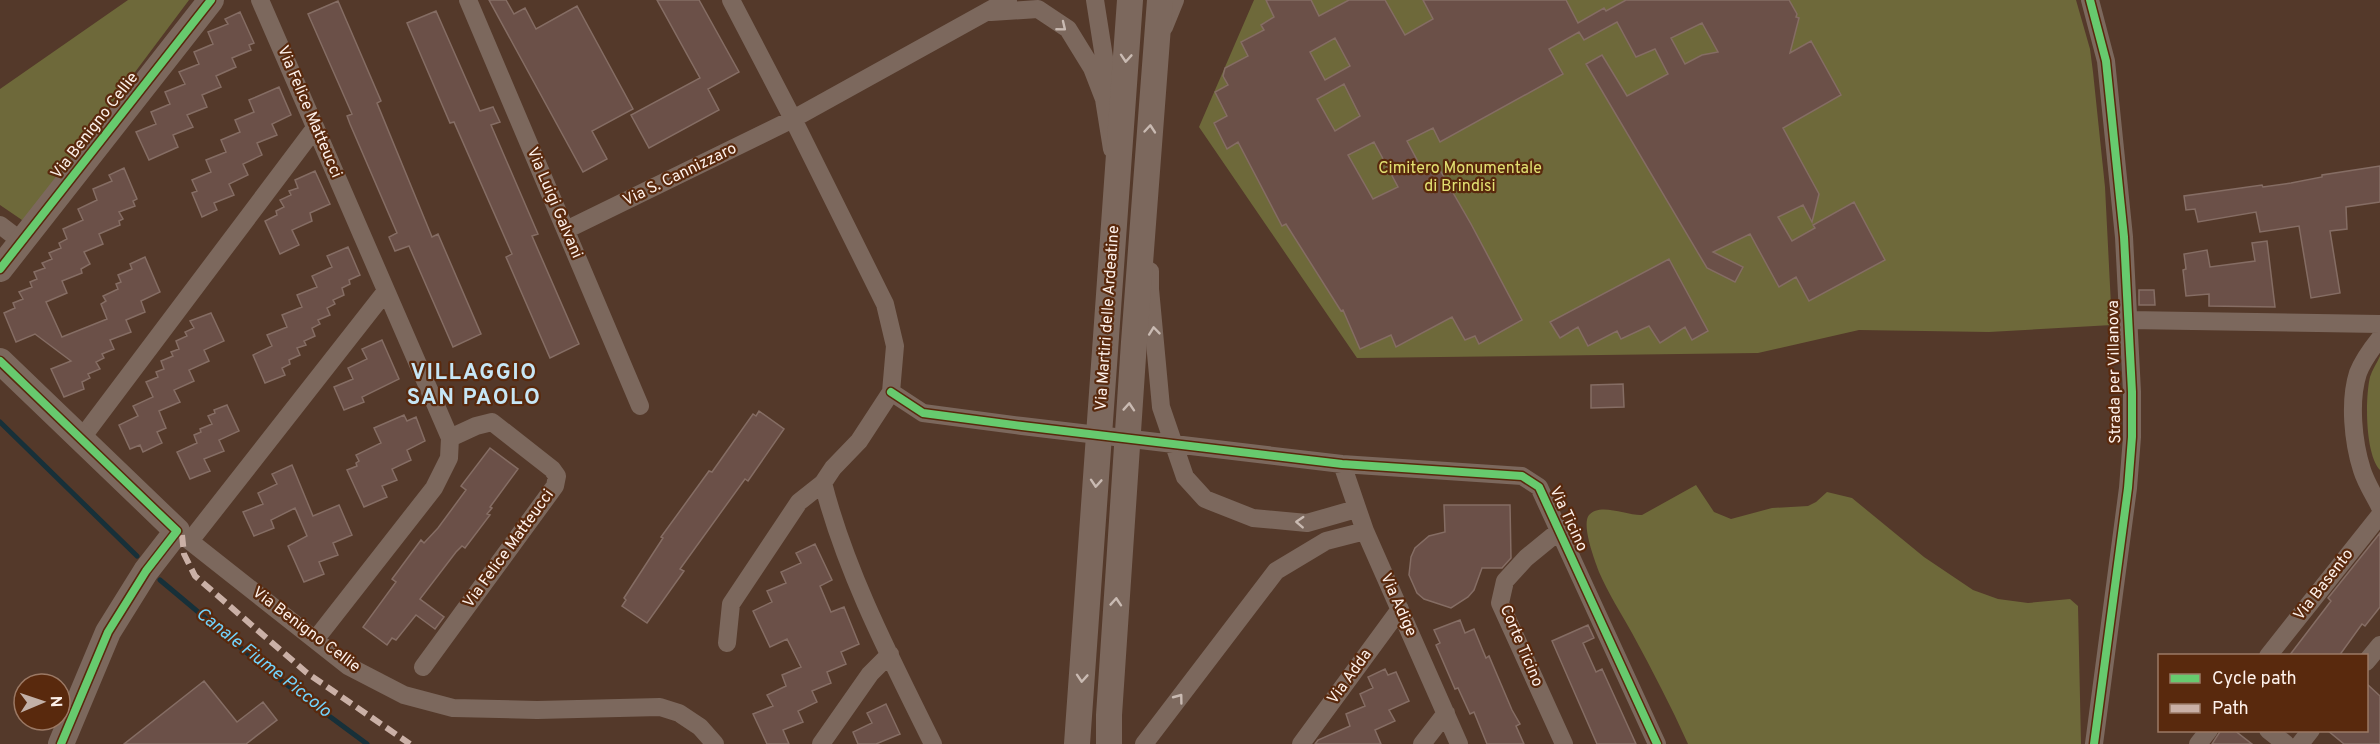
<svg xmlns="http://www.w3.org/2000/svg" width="2380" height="744" viewBox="0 0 2380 744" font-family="Overpass,sans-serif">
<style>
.green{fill:#6e693a}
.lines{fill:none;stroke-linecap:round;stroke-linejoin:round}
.stream{stroke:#173039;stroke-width:5}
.building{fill:#6b5048;stroke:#856d64;stroke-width:1.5;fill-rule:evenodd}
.street{stroke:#7c685d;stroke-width:18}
.secondary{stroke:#7c685d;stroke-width:26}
.quiet{stroke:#cab0a6;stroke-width:6;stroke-dasharray:12 6;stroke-linecap:butt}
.cycleway-casing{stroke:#59290d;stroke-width:11}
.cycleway{stroke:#67ca6e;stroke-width:8}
.oneway{stroke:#c9bab2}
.labels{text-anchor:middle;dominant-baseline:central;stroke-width:4.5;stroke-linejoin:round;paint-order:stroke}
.street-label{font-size:16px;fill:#fdf0ea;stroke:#59290d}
.park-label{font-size:16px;fill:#e3e171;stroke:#59290d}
.water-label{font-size:18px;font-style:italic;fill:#72d3fc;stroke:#59290d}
.district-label{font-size:22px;font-weight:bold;letter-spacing:1.5px;fill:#c6e6f6;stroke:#59290d}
</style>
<rect width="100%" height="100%" fill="#54392a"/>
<path class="green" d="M128 0H189L25 219 22 220 0 205V89Z
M1254 0H2076L2090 49 2093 72 2105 187 2112 325 1989 332 1859 330 1758 353 1357 358 1199 127Z
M2380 356V470C2365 454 2365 398 2370 377 2372 370 2377 363 2380 356Z
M1696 485 1714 512 1731 519 1772 508 1808 506 1816 502 1827 492 1852 498 1924 557 1973 590 1998 599 2028 603 2070 599 2078 606 2081 744H1688C1671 706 1652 670 1632 633 1621 613 1608 593 1599 572 1595 561 1581 525 1589 515 1600 502 1628 516 1642 515Z"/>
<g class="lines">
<path class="stream" d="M0 422 137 556
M160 580 271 673 367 744"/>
</g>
<path class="building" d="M489 0H506L514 14 525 8 536 29 577 6 633 109 592 131 607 159 583 172Z
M657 0H699L739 72 708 89 719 110 649 148 631 115 700 78Z
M1266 0H1311L1319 16 1349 0H1385L1405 35 1433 19 1423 0H1566L1578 23 1604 8 1606 11 1626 0H1789L1797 14 1796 17 1799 18 1790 53 1811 41 1841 95 1783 128 1819 194 1812 222 1803 205 1778 217 1792 241 1815 228 1813 225 1854 202 1885 260 1809 301 1796 277 1779 287 1750 234 1713 252 1743 267 1735 282 1707 268 1586 64 1602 55 1627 96 1668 74 1655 49 1636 57 1617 22 1584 40 1579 32 1549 49 1563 74 1440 142 1433 128 1407 141 1424 173 1437 165 1471 224 1522 320 1479 344 1475 336 1465 340 1452 317 1396 347 1391 335 1360 349 1343 310 1341 311 1286 224 1282 226 1238 142 1227 149 1214 123 1227 116 1215 92 1228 85 1223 76 1225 68 1248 56 1241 42 1264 30 1261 25 1274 17ZM1702 23 1718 52 1702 55 1685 64 1671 38ZM1335 38 1350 66 1325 80 1310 52ZM1344 84 1360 116 1335 131 1317 99ZM1374 142 1398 187 1373 199 1348 155Z
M338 1 381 101 377 103 432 237 438 234 481 334 453 347 409 246 395 251 389 237 397 233 350 124 347 116 352 114 308 14Z
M436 11 480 111 493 107 500 122 491 125 538 234 532 236 579 344 550 358 506 257 512 254 454 122 450 123 407 23Z
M240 12 254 43 249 45 251 50 232 58 236 67 216 76 221 87 202 95 207 107 187 115 193 127 173 135 178 147 149 160 136 132 156 124 151 112 170 104 165 92 185 84 179 72 199 64 194 52 213 44 208 32 228 24 225 19Z
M279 87 291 115 272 124 277 135 257 143 262 155 243 164 248 175 229 184 234 195 214 203 217 210 202 217 192 193 197 191 192 180 211 172 206 160 226 152 221 140 240 132 235 120 254 112 249 100Z
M2380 166V202L2346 207 2347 229 2330 231 2340 293 2311 298 2299 226 2260 232 2256 212 2198 222 2195 209 2186 210 2184 196 2262 185 2263 187 2291 183 2322 177V175Z
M124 168 137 199 133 201 135 206 119 212 123 219 119 221 120 225 99 234 103 244 84 252 90 264 81 269 82 273 62 281 67 293 46 302 62 337 107 319 101 304 106 301 103 296 118 289 116 284 121 282 118 275 132 269 130 264 145 257 160 292 141 301 145 312 126 320 131 332 110 340 114 349 102 354 104 358 96 362 100 369 88 374 90 378 82 382 84 389 64 397 51 369 71 361 35 334 16 342 4 313 15 308 13 303 23 299 19 292 32 287 30 282 37 279 34 272 45 268 42 263 52 259 49 253 61 248 59 243 67 239 63 229 83 220 78 209 97 200 93 189 112 181 109 175Z
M315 171 330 204 310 213 312 221 292 230 299 245 280 254 265 221 277 215 276 211 284 207 280 200 291 195 289 191 298 188 295 180Z
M2267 241 2275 307 2209 306V294L2186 296 2183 270 2186 269 2184 254 2207 250 2210 267 2255 261 2252 243Z
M348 247 360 275 349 280 350 284 342 288 344 295 333 300 335 304 327 308 330 315 318 320 320 324 312 328 315 336 304 341 306 345 297 348 300 355 289 360 290 364 282 368 285 375 265 383 253 355 272 346 267 335 287 327 282 315 302 307 297 295 317 287 312 276 332 267 327 256Z
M1669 259 1708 331 1692 340 1685 327 1660 343 1649 326 1621 339 1617 331 1588 346 1578 327 1560 338 1550 322Z
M2139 290H2154L2155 305H2139Z
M211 313 224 341 204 350 209 361 189 370 194 381 174 390 180 402 159 411 166 428 157 432 162 443 143 452 140 445 130 449 119 425 138 416 133 406 153 397 146 382 158 377 156 372 164 369 161 361 173 356 171 352 179 349 176 341 187 336 185 332 194 328 190 321Z
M382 340 399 379 362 397 364 402 344 410 334 387 353 379 348 368 367 359 362 349Z
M1623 384 1624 407 1591 408V385Z
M227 405 239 431 219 440 224 451 204 459 210 471 190 479 177 452 197 443 194 435 201 432 200 429 212 424 208 416 215 413 214 410Z
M759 411 784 429 748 481 745 479 680 569 684 571 647 623 622 606 626 600 624 598 663 538 661 537 709 471 712 472 753 414 756 416Z
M404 415 407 421 416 417 425 441 407 450 411 460 392 469 397 480 382 486 387 497 364 507 347 470 357 466 356 463 359 461 356 455 381 443 374 428Z
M490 448 518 469 490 507 492 508 487 514 490 515 465 548 462 546 456 552 420 599 444 617 435 629 416 615 396 640 392 638 387 645 363 627 396 582 392 579 421 540 424 543 438 528 466 490 461 486Z
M292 465 313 516 339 505 352 535 333 543 338 555 319 562 324 574 304 582 288 546 307 536 295 508 271 520 274 528 254 536 243 512 263 504 258 493 277 484 272 474Z
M1444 505H1510L1511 558 1502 568H1482L1474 590 1468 597 1451 608 1424 599 1417 593 1409 575 1411 557 1415 548 1429 536 1445 532Z
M2380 533V607L2365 626 2362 624 2339 656H2289L2331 601 2328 598Z
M815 544 832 580 820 586 831 612 844 607 859 644 841 652 846 664 827 672 831 683 812 691 817 702 798 711 803 722 783 730 789 744H767L753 714 773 706 767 695 786 686 782 675 801 667 787 639 770 647 753 611 772 602 767 591 786 583 781 572 801 563 796 553Z
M1460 620 1465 633 1474 629 1486 658 1489 656 1512 710 1520 724 1516 726 1524 744H1487L1474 712 1470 714 1458 688 1455 689 1436 645 1440 643 1434 630Z
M1588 625 1594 638 1583 643 1596 672 1602 669 1636 744H1597L1552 641Z
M1385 669 1388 675 1396 672 1409 701 1389 710 1395 721 1375 730 1381 744H1315L1318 740 1350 726 1346 714 1365 706 1360 694 1373 688 1368 677Z
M204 681 237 722 263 702 277 720 246 744H124Z
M2367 684 2380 696V744H2344L2327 730H2367Z
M886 704 900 734 876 744H858L853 732 872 723 867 713Z
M2221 730H2234L2252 744H2212Z"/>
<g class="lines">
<path class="street" d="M260 0 450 438 449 458 434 488 315 640
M468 0 640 406
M1095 0 1106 70 1104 90
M2090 0 2106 61 2124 237 2132 392V437L2128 488 2094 744
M991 12 1038 9 1068 29 1092 68 1104 99 1112 149
M1164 27 1175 0
M0 225 21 241
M566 230 793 119 1008 0
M1150 271V289L1161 407 1185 477 1205 499 1253 518 1307 523 1356 509
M2129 320 2380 324
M2380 338C2372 348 2363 360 2358 373 2349 401 2353 442 2362 470 2366 483 2374 495 2380 507
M891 392 923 413 1022 426 1342 464 1522 476 1539 487 1657 744
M81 439 315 128
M1342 464 1365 531 1459 744
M823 483C846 573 892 661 933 744
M177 531 348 666 404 695 453 708 537 710 660 707 679 713 700 727 715 744
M1559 531 1526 558 1505 581 1500 603 1564 744
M190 541 386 291
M727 643 731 604 799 502 823 483 833 468 859 441 891 392 895 346 885 304 793 119 731 0
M2268 656 2380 515
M2366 662 2380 645
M423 667 555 486 557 476 552 469 492 422 476 426 450 438
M2268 730 2286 744
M821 744 870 674 890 654
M1144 744 1276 571 1326 541 1365 531
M1301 744 1400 609
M1422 744 1446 713
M2198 744 2209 730
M2300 744 2311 730"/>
<path class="secondary" d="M0 269 211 0
M0 361 177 531 146 571 108 632 61 744
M1077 744 1130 0
M1109 744V715L1134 342 1160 0"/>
<path class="quiet" d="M182 535 184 554 195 576 307 673 410 744"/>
<g class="cycleway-casing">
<path id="cycleway" d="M2090 0 2106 61 2124 237 2132 392V437L2128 488 2094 744
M0 269 211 0
M0 361 177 531 146 571 108 632 61 744
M891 392 923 413 1022 426 1342 464 1522 476 1539 487 1657 744"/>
</g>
<use href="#cycleway" class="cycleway"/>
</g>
<defs><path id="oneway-chevron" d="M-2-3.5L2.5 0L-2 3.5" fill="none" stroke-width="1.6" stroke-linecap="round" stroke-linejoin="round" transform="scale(1.5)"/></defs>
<g class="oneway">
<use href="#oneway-chevron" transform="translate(1062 27) rotate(39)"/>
<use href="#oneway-chevron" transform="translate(1126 58) rotate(94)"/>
<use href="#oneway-chevron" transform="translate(1150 129) rotate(-85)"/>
<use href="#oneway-chevron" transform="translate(1154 331) rotate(-96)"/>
<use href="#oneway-chevron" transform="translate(1129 407) rotate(-86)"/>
<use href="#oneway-chevron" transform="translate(1096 483) rotate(94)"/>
<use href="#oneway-chevron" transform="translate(1300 522) rotate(-177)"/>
<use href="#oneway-chevron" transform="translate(1116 602) rotate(-86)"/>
<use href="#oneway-chevron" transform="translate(1082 678) rotate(94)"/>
<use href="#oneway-chevron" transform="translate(1179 698) rotate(-53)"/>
</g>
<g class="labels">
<g class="street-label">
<text transform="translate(309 112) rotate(67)">Via Felice Matteucci</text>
<text transform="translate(95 126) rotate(-52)">Via Benigno Cellie</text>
<text transform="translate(680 175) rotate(-26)">Via S. Cannizzaro</text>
<text transform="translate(554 203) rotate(67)">Via Luigi Galvani</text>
<text transform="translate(1108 318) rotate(-86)">Via Martiri delle Ardeatine</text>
<text transform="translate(2115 372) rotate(-91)">Strada per Villanova</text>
<text transform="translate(1568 519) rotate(65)">Via Ticino</text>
<text transform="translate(509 549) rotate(-54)">Via Felice Matteucci</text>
<text transform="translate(2324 585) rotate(-52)">Via Basento</text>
<text transform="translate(1398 605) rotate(66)">Via Adige</text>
<text transform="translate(306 630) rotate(37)">Via Benigno Cellie</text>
<text transform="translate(1521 646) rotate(67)">Corte Ticino</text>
<text transform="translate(1350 677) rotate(-54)">Via Adda</text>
</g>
<g class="park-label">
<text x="1460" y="169">Cimitero Monumentale<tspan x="1460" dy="18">di Brindisi</tspan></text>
</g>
<g class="water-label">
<text transform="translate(263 663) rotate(38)">Canale Fiume Piccolo</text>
</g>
<g class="district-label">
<text x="474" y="373">VILLAGGIO<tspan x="474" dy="25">SAN PAOLO</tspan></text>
</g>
</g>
<rect x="2158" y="654" width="210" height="78" fill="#59290d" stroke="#9b7965" stroke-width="1.5"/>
<rect x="2170" y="674" width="30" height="9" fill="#67ca6e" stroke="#9b7965" stroke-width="1.5"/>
<text x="2212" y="684" font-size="18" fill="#fdf0ea">Cycle path</text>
<rect x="2170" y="704" width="30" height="9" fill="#cab0a6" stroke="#9b7965" stroke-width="1.5"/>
<text x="2212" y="714" font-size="18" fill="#fdf0ea">Path</text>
<g transform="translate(42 702) rotate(88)"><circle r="28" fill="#59290d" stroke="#9b7965" stroke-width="1.5"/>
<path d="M0-4.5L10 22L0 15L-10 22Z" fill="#c2b0a7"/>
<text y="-9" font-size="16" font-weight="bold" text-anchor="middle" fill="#fdf0ea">N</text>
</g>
</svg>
